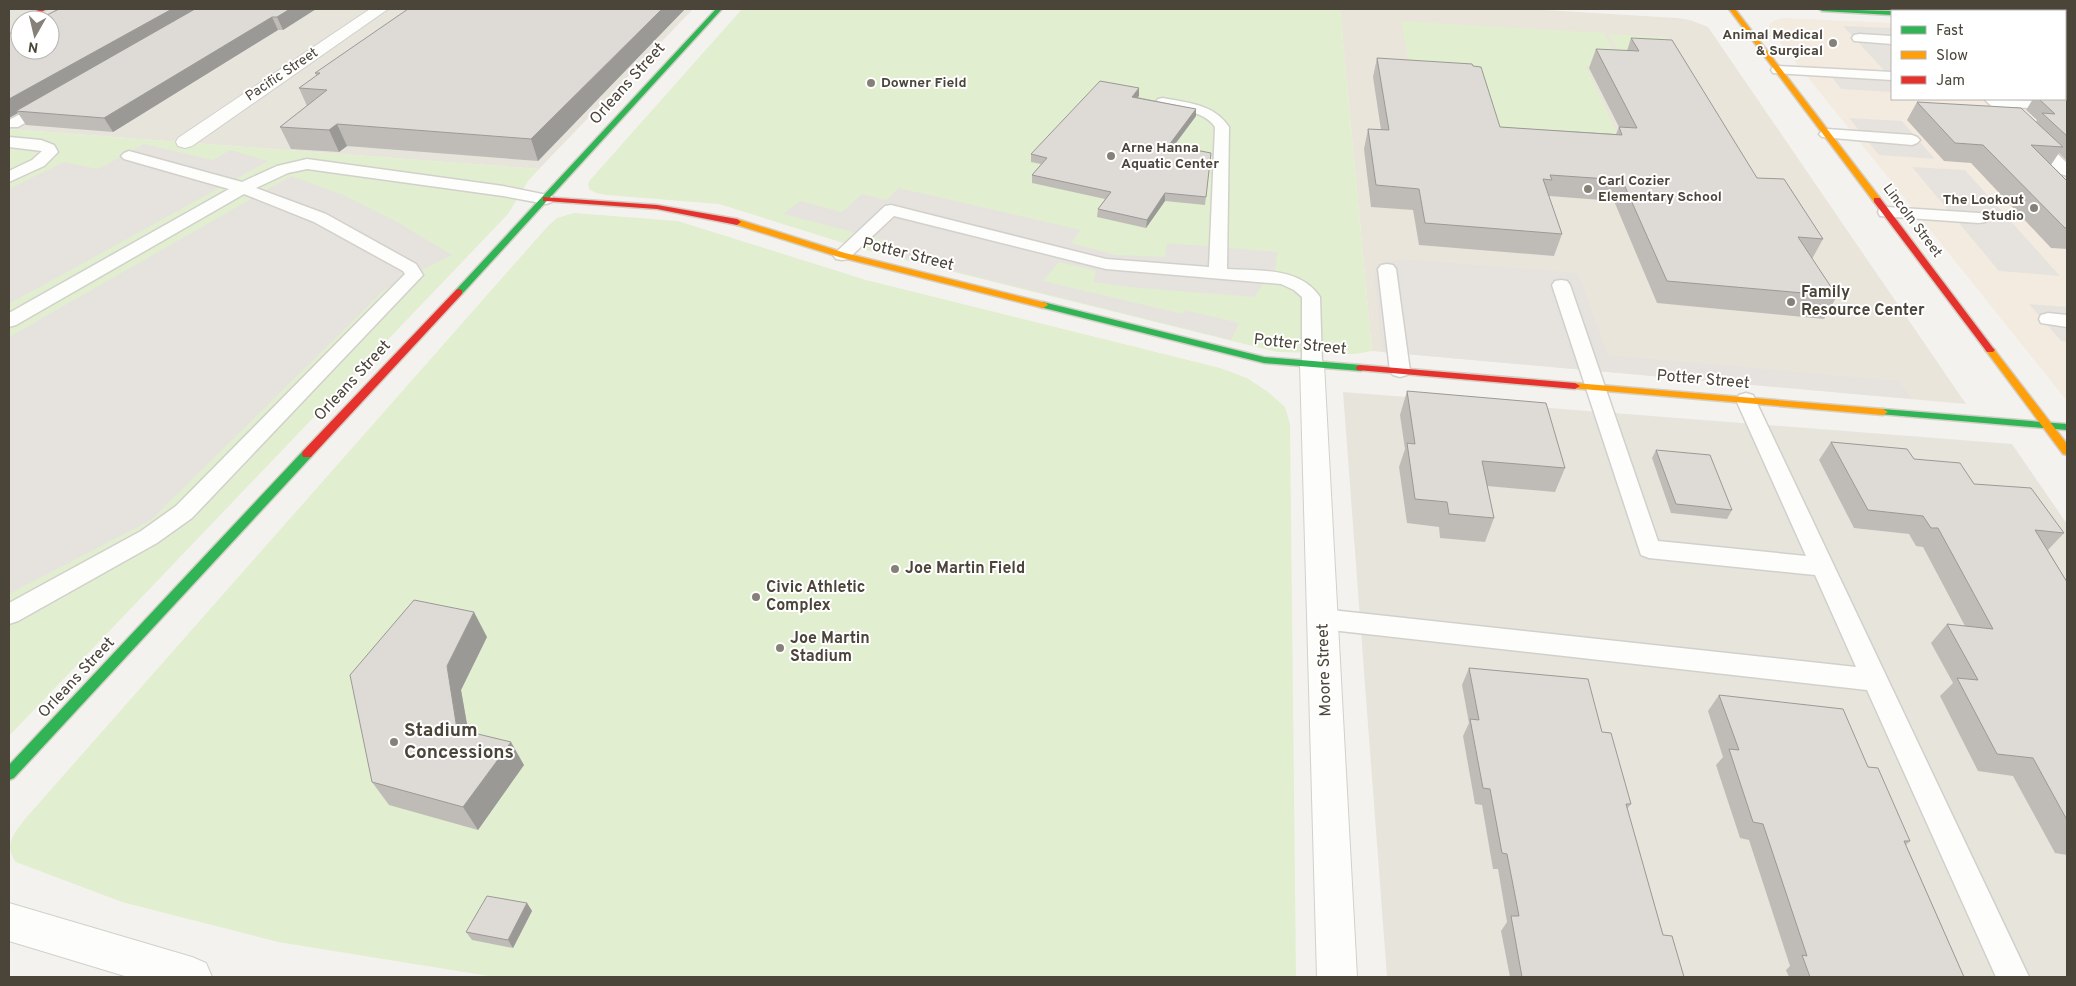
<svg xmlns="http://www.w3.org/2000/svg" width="2076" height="986" viewBox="0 0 2076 986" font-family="Overpass,sans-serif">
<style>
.residential{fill:#e7e4dc;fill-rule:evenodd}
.commercial{fill:#f3ebdf}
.education{fill:#eae5da}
.green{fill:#e1eecf}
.parking{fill:#e6e3df}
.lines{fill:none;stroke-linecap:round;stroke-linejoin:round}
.lane-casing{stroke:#d2d0cb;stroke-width:3}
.street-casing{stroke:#d2d0cb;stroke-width:2}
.fast-casing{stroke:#d3cfc5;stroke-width:3}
.slow-casing{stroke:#d3cfc5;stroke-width:3}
.jam-casing{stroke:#d3cfc5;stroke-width:3}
.lane{fill:#fdfdfc;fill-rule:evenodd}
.street{fill:#fdfdfc;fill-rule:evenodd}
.fast{fill:#30b455;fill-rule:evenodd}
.slow{fill:#ff9f0a;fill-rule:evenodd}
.jam{fill:#e5322d;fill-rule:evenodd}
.wall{fill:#bfbcb8}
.shaded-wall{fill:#9b9996}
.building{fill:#dedbd6;stroke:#9b9996}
.poi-dot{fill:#868178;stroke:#fff;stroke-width:2}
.labels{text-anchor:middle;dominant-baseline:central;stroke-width:4;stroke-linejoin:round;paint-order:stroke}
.far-poi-label{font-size:14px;font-weight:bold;fill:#4b4439;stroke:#fff;text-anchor:start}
.far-street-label{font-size:14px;fill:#4b4439;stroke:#fff}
.street-label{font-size:16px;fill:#4b4439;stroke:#fff}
.poi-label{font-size:16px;font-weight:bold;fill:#4b4439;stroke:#fff;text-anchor:start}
.near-poi-label{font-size:19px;font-weight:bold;fill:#4b4439;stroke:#fff;text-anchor:start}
</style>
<rect width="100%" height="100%" fill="#f4f2ee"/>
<path class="residential" d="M9 9H693L539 169 9 129ZM20 20H50V50H20Z
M1343 392 2012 444 2067 524V977H1387Z"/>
<path class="commercial" d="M1785 18 1892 23V99H2065L2067 39V401L1770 30 1769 25 1774 20Z"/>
<path class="education" d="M1340 9H1528L1677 18 1690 20 1708 27 1966 404 1372 351Z"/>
<path class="green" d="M742 9H1340L1372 351 1355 354 1277 352 869 251 719 204 607 195 596 193 589 189 588 184 591 179Z
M1401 21 1604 33 1622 68 1586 66 1623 146 1544 156 1412 78Z
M1609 34 1667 37 1681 59 1621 56Z
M9 129 539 169 528 181 508 214 9 736Z
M574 213 678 221 866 280 1220 368 1247 378 1268 392 1285 407 1290 424 1296 977H495L278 942 122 902 16 862C3 845 14 834 25 819L548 226 557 218Z"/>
<path class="parking" d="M1843 26 1892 28V79Z
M1832 77 1892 81V92L1841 89Z
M1849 118 1902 121 1935 159 1879 155Z
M144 144 213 160 230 150 268 161 9 304V189L64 162 98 169Z
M1912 167 1965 170 2060 276 1999 271Z
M291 176 341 194 397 222 452 255 385 289 151 520 9 594V337Z
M899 188 1081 230 1071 243 1116 255 1165 257 1167 243 1277 252 1276 267 1254 297 1128 287 1093 282 1096 271 1059 262 1043 281 1183 314 1185 310 1239 323 1231 340 878 252 888 241 783 214 800 201 842 212 862 194 886 200Z
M1402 259 1578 273 1608 355 1899 381 1912 399 1382 352 1374 273 1385 262Z
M2029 304 2067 307V342L2061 341Z"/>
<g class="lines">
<g class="lane-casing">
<path id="lane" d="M1949 9H1963L1964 11H1950Z
M1859 34 1892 36V44L1854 41 1852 38 1854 35Z
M1778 66 1892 72V80L1773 73 1771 70 1773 67Z
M1163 98C1188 103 1214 104 1229 127L1227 269C1259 271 1300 267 1320 297L1322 364 1319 368 1312 370 1305 368 1302 364V297L1294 290 1281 284 1106 269 894 216 848 259 842 260 836 259 833 255 885 206 891 205 1106 259 1209 267 1215 127C1203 109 1176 110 1158 105L1156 102 1158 99Z
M49 99 54 100 56 103 54 106 18 127H9V120Z
M1984 99 2067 102V110L2008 107 2067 163V176L2061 174Z
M1827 129 1912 135 1917 137 1920 140 1917 143 1912 145 1822 137 1819 134 1822 131Z
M9 137 41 140 54 145 58 152 44 166 9 182V171L32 160 42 151 9 147Z
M129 151 242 182 277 166 307 159 503 186 552 196 554 199 552 202 546 204 503 196 307 169 288 173 256 188 326 214 416 264 423 275 192 518 157 543 18 621 9 624V603L141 531 176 506 405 274 403 271 314 222 244 194 16 325 9 327V313L229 189 124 159 121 156 124 153Z
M1886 207 1979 213 1985 214 1987 218 1985 222 1979 223 1880 216 1878 212 1880 208Z
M1387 264 1393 265 1396 269 1410 371 1407 375 1400 377 1393 375 1390 371 1378 269 1381 265Z
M1561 280 1567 281 1570 285 1658 541 1806 556 1736 400 1739 395 1746 393 1753 395 2029 977H1996L1867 690 1322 629 1313 626 1309 619 1313 612 1322 609 1856 667 1815 575 1649 558 1641 555 1552 285 1555 281Z
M2048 313 2067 315V327L2041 323 2039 319 2041 315Z"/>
</g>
<g class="street-casing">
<path id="street" d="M370 9H388L192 146 185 148 178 146 176 142 178 138Z
M1312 357 1321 359 1324 364 1357 977H1317L1300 364 1303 359Z
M9 903 192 957 206 963 212 977H128L9 941Z"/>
</g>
<g class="fast-casing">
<path id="fast" d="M716 9H722L462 294H456V290Z
M1819 9 1893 11 1892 15 1822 11Z
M1043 302 1264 357 1361 365 1366 368 1361 371 1264 363 1040 307 1038 305Z
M1883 409 2067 424V430L1879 414 1878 412 1879 410Z
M307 450 312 454 311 457 14 778 9 780V765L303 451Z"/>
</g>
<g class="slow-casing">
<path id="slow" d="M1729 9H1735L1880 198V202H1874Z
M2065 21H2067V25H2065Z
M737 219 845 253 1046 303 1048 305 1043 308 839 257 734 224 733 222Z
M1990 347 1993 348 2067 444V455L2063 454 1987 352 1985 350Z
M1575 383 1883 409 1888 412 1883 415 1571 388 1570 386 1571 384Z"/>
</g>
<g class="jam-casing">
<path id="jam" d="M40 9H47L26 20H20V22L18 20Z
M543 197 657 205 737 219 741 222 737 225 657 209 546 201H543Z
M1874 198H1880L1993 348 1995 350 1993 352H1987L1874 202Z
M459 289 462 290V294L311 457H303L302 454 303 451 456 290Z
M1361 365 1575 383 1580 386 1575 389 1357 370 1356 368 1357 366Z"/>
</g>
<use href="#lane" class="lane"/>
<use href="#street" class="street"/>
<use href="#fast" class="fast"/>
<use href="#slow" class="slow"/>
<use href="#jam" class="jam"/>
</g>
<path class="wall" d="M59 9H316L283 30H278L113 132 26 125 18 113 9 118Z
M685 9 538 161 347 146 339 152 291 149 280 127 307 106 299 88 317 76 315 73Z
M2065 32 2067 33V161L2059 153 2051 165 2067 181V249L2051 248 1971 163 1944 161 1907 120 1917 102 2036 122 2037 120 2026 110 2033 99H2026H2065Z
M1631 38 1757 178 1823 239 1812 259 1837 296 1824 319 1657 303 1614 201 1549 196 1562 234 1554 256 1419 245 1413 210 1371 207 1364 149 1368 129 1381 130 1373 77 1377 58 1500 127 1616 134 1619 127 1589 68 1596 49 1627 51Z
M1139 96 1137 97 1196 109V116L1174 146 1211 153 1205 205 1165 201 1146 228 1097 217 1098 209 1105 199 1032 183V175L1041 164 1031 162V154Z
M1407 391 1565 468 1555 492 1487 486 1494 518 1485 542 1440 538 1439 527 1407 523 1399 467 1405 449 1400 415Z
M1831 442 1914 459 1974 484 2064 533 2048 550 2067 582V856V855L2055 853 2013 776 1978 771 1940 696 1953 683 1931 643 1947 624 1965 626 1923 547 1916 546 1909 534 1854 528 1819 460Z
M1656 450 1732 510 1727 519 1671 513 1652 458Z
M487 637 461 690 468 731 524 765 478 830 389 805 372 782Z
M1469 668 1602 732 1631 804 1627 809 1663 935 1684 977H1510L1501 931 1507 922 1498 869H1493L1482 805 1475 804 1463 736 1469 723 1462 685Z
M1719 695 1868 767 1910 841 1906 845 1964 977H1789L1786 970 1790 966 1749 840 1740 838 1716 765 1723 757 1708 711Z
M527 903 532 911 513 948 472 940 466 932Z"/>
<path class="shaded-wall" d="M172 9H202L16 111 18 113 9 118V99Z
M290 9H316L283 30 277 17Z
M662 9H685L538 161 531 139Z
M272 17 278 30 113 132 104 118Z
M1139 88V96L1132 104V97Z
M1196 109V116L1169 152V145Z
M337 124 347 146 339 152 329 130Z
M1165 193V201L1146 228 1147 220Z
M474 612 487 637 461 690 472 752 457 729 447 666Z
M511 742 524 765 478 830 463 807Z
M527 903 532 911 513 948 508 940Z"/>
<path class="building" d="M59 9H172L9 99V34L20 28V50H50V20H37Z
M195 9H290L277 17H272L104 118 16 111Z
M408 9H662L531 139 337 124 329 130 280 127 327 90 299 88 320 73H315Z
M2065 32 2067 33V67H2065Z
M1631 38 1672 40 1757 178 1784 179 1823 239 1798 237 1837 296 1667 281 1622 180 1550 175 1552 180 1543 179 1562 234 1425 223 1419 189 1376 185 1368 129 1389 130 1377 58 1472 64 1473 66 1481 67 1500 127 1622 135 1619 127 1637 128 1596 49 1639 51Z
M2065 73 2067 76V86H2065Z
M1100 81 1139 88 1132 97 1196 109 1169 145 1211 153 1206 197 1165 193 1147 220 1098 209 1111 192 1032 175 1047 158 1031 154Z
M2065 97H2067V136L2042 113 2055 114 2039 99H2065Z
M1917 102 2021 108 2063 147 2031 145 2067 181V228H2065L1983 145 1955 143Z
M1407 391 1546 403 1565 468 1482 461 1494 518 1449 514 1447 502 1415 499 1407 443 1415 444Z
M1831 442 1907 449 1914 459 1960 463 1974 484 2031 488 2064 533 2035 530 2067 582V820L2033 758 1997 754 1957 678 1978 680 1947 624 1993 629 1938 528H1931L1923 516 1868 510Z
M1656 450 1710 455 1732 510 1676 504Z
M414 600 474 612 447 666 457 729 511 742 463 807 372 782 350 675Z
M1469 668 1588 679 1602 732 1611 733 1631 804H1626L1663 935 1672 936 1684 977H1522L1511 916H1519L1507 854 1502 853 1490 789 1483 788 1470 719 1479 720Z
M1719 695 1843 709 1868 767 1878 768 1910 841H1904L1964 977H1810L1802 955 1807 956 1763 824 1753 822 1729 749 1739 750Z
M487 896 527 903 508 940 466 932Z"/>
<g class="poi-dot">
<circle cx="1833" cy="43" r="5"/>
<circle cx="871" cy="83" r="5"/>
<circle cx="1111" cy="156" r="5"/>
<circle cx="1588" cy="189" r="5"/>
<circle cx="2034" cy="208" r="5"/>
<circle cx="1791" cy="302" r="5"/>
<circle cx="895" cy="569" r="5"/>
<circle cx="756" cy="597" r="5"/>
<circle cx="780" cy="648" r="5"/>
<circle cx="394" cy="742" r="5"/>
</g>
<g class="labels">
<g class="far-poi-label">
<text x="1823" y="35" text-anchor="end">Animal Medical<tspan x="1823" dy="16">&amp; Surgical</tspan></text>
<text x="881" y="83">Downer Field</text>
<text x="1121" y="148">Arne Hanna<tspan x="1121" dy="16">Aquatic Center</tspan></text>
<text x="1598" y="181">Carl Cozier<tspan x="1598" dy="16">Elementary School</tspan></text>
<text x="2024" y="200" text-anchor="end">The Lookout<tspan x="2024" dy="16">Studio</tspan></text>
</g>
<g class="far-street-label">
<text transform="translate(282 75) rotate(-34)">Pacific Street</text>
<text transform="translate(1912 221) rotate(53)">Lincoln Street</text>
</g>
<g class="street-label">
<text transform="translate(628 84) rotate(-48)">Orleans Street</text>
<text transform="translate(908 255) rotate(14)">Potter Street</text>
<text transform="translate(1300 345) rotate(6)">Potter Street</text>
<text transform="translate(1703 380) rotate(5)">Potter Street</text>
<text transform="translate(353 381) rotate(-47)">Orleans Street</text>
<text transform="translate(1325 670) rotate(-92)">Moore Street</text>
<text transform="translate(77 678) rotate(-47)">Orleans Street</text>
</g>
<g class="poi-label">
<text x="1801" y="293">Family<tspan x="1801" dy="18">Resource Center</tspan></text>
<text x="905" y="569">Joe Martin Field</text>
<text x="766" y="588">Civic Athletic<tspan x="766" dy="18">Complex</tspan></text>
<text x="790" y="639">Joe Martin<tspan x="790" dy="18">Stadium</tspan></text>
</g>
<g class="near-poi-label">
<text x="404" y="731">Stadium<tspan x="404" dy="22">Concessions</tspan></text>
</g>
</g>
<rect width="2076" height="986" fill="none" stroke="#4b4439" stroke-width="20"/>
<rect x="1891" y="10" width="175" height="90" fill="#ffffff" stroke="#b7b4b0"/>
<rect x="1901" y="26" width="25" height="8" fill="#30b455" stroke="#b7b4b0"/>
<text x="1936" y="35" font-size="15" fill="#4b4439">Fast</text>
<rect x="1901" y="51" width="25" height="8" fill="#ff9f0a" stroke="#b7b4b0"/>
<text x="1936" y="60" font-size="15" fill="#4b4439">Slow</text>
<rect x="1901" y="76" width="25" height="8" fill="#e5322d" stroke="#b7b4b0"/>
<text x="1936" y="85" font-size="15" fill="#4b4439">Jam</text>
<g transform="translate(35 35) rotate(188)"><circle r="24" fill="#ffffff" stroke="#b7b4b0"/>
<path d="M0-4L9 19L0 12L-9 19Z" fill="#868178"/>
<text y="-8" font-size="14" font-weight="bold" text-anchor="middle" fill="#4b4439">N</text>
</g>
</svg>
